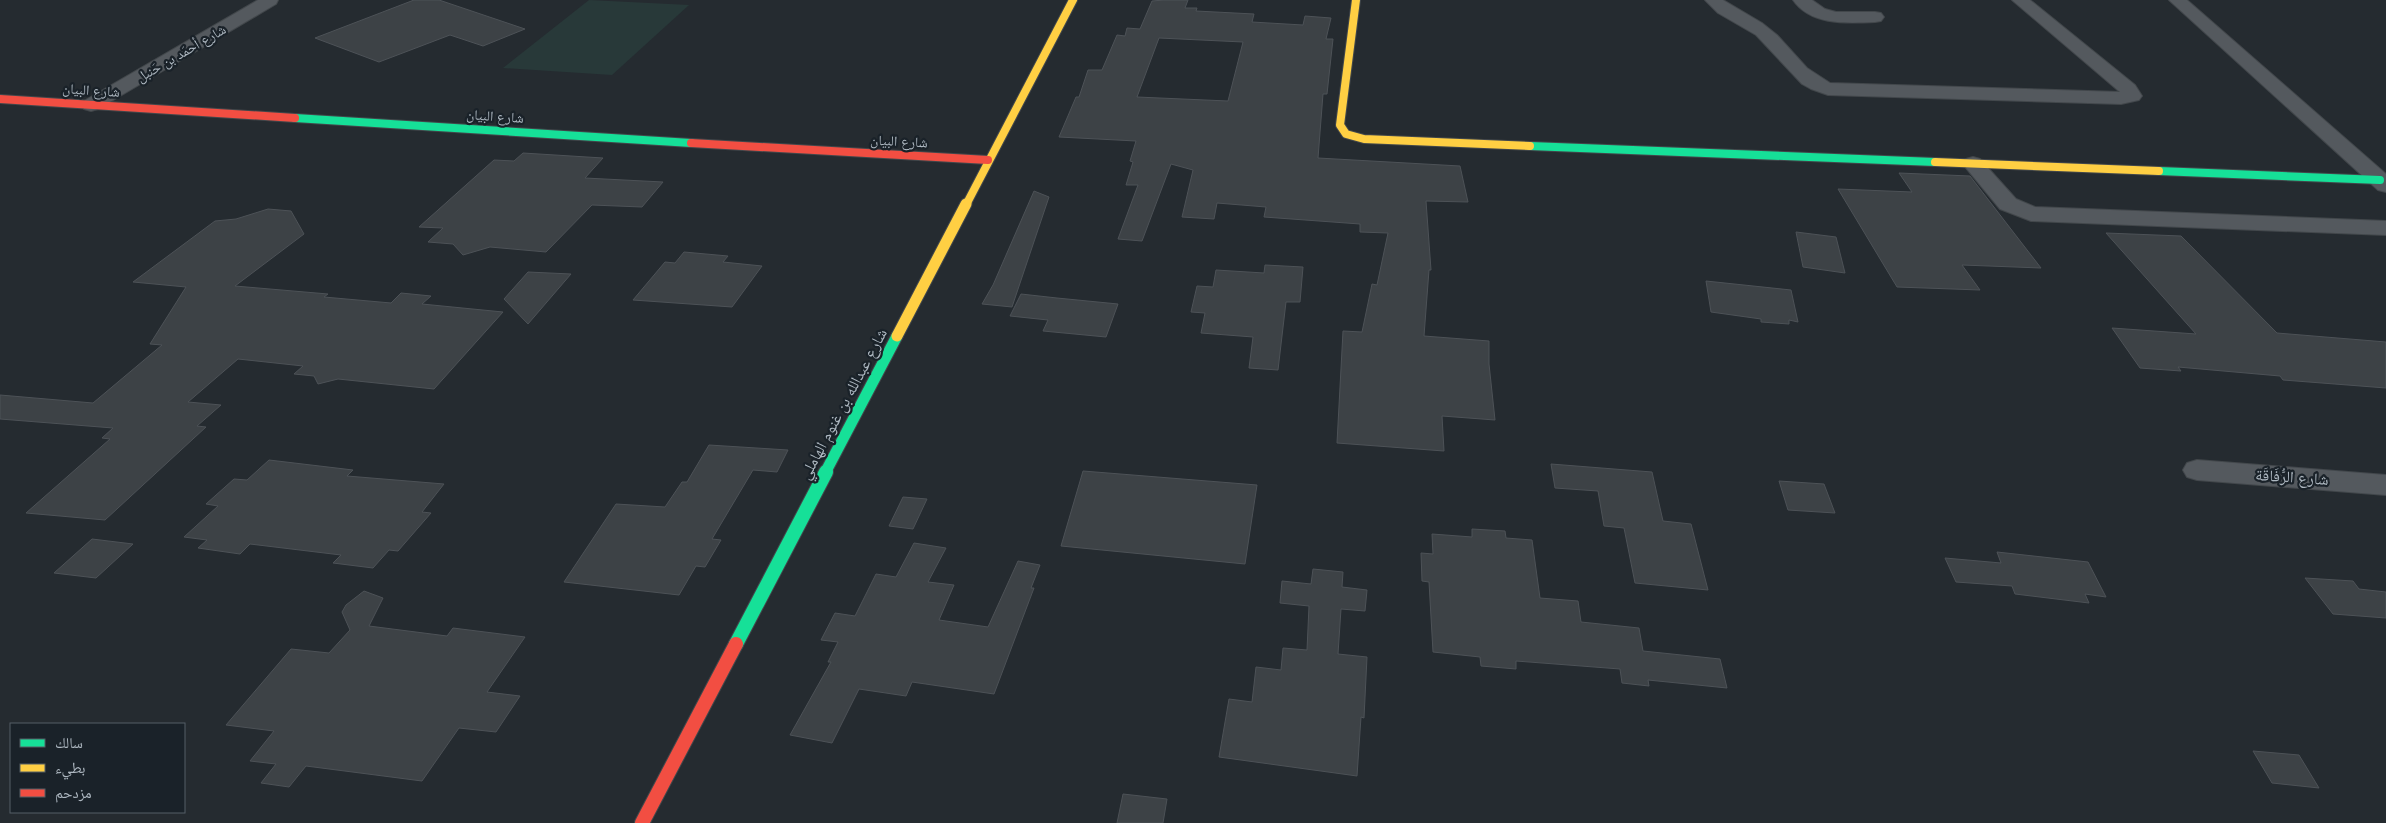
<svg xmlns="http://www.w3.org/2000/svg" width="2386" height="823" viewBox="0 0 2386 823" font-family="Helvetica,'Noto Naskh Arabic',sans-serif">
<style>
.green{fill:#283939}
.building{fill:#3d4246;stroke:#4d5257;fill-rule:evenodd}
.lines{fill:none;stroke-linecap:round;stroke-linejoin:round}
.street-casing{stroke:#42474b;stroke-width:2}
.fast-far2-casing{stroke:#42474b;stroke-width:10}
.fast-far1-casing{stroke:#42474b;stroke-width:13}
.fast-casing{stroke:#42474b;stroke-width:16}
.slow-far1-casing{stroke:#42474b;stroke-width:10}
.slow-casing{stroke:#42474b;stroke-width:13}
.jam-far1-casing{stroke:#42474b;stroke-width:10}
.jam-casing{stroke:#42474b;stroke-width:16}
.street{fill:#54595e;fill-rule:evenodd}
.fast-far2{stroke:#16e098;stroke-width:8}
.fast-far1{stroke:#16e098;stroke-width:11}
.fast{stroke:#16e098;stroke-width:14}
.slow-far1{stroke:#ffcf43;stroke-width:8}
.slow{stroke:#ffcf43;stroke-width:11}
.jam-far1{stroke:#f24e42;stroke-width:8}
.jam{stroke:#f24e42;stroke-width:14}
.labels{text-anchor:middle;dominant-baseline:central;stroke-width:4.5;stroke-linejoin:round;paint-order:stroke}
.far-street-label{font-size:14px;fill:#aeb8c1;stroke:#1a2229}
.street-label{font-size:16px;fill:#aeb8c1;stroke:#1a2229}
</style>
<rect width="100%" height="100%" fill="#252b30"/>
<path class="green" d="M589 0 689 5 612 75 503 68Z"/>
<path class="building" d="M414 0H439L525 29 483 46 450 35 379 62 315 38Z
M1164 0H1188L1185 8H1197L1196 11 1254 14 1252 22 1303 25 1305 16 1331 18 1326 39H1333L1327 94H1323L1318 158 1460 166 1468 202 1426 201 1431 270H1429L1424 336 1489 341V364L1495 420 1442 416 1444 451 1337 443 1343 331 1362 332 1372 284 1377 285 1388 233 1360 232V224L1264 217 1266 207 1217 203 1214 219 1182 217 1193 170 1171 164 1142 241 1118 239 1138 185H1126L1133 162 1130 161 1136 141 1059 137 1076 97H1079L1088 70H1102L1117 35 1125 36 1127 28 1140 29 1152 1ZM1159 38 1243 42 1228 101 1137 97Z
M523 153 603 158 585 178 663 182 642 207 592 205 546 252 490 247 463 255 453 244 428 242 443 228 419 227 494 160 514 161Z
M1899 173 1970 176 2041 268 1962 265 1980 290 1897 287 1838 189 1912 192Z
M1034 191 1049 197 1012 307 982 304 993 285Z
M268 209 291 211 304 234 235 286 328 294 324 297 391 303 401 293 431 296 422 304 503 312 434 389 338 379 318 384 314 376 294 374 303 366 238 359 188 402 221 405 197 426 206 427 105 520 26 513 110 439 102 438 113 428 0 419V395L93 403 162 345 150 344 186 287 133 282 215 221 236 219Z
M1796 232 1836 237 1845 273 1803 267Z
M2106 233 2181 236 2277 333 2386 342V388L2283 380 2280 376 2178 367 2181 371 2140 368 2112 328 2196 334Z
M684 252 728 256 723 262 762 266 732 307 633 300 665 262 675 263Z
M1265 265 1303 267 1300 302H1286L1278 370 1249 368 1253 337 1201 333 1205 313 1191 312 1197 286 1213 287 1216 270 1264 273Z
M528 272 571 274 528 324 504 299Z
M1706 281 1791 290 1798 322 1789 320V324L1761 322V319L1711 312Z
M1021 294 1057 298 1118 304 1106 337 1043 331 1048 320 1010 316Z
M709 445 788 450 777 472 753 470 712 539 721 540 705 567 696 566 679 595 564 582 616 504 665 507 682 482H687Z
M269 460 353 470 347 476 444 484 422 512 431 513 398 551 389 550 373 568 333 563 341 555 250 544 240 554 198 548 207 540 184 537 218 506 206 504 234 479 247 480Z
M1551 464 1652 472 1663 521 1691 524 1708 590 1635 583 1624 528 1604 526 1598 491 1555 488Z
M1083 471 1257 485 1245 564 1061 546Z
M1779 481 1824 484 1835 513 1788 510Z
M903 497 927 499 913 529 889 526Z
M1472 529 1505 531 1506 538 1532 540 1540 598 1578 601 1581 622 1639 628 1643 651 1720 659 1727 688 1648 680 1649 686 1622 683 1620 669 1516 661V669L1481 666 1480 657 1433 652 1429 582 1422 581 1421 553 1433 554 1432 534 1472 537Z
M92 539 133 544 96 578 54 573Z
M914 543 946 548 928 582 954 585 939 620 988 627 1018 561 1040 565 1031 588H1034L994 694 912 682 906 696 859 689 832 743 790 735 831 662H828L838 642 821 640 835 613 855 616 876 574 896 577Z
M1997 552 2088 562 2106 597 2085 594 2089 603 2015 594 2012 586 1956 582 1945 558 2001 563Z
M1313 569 1343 572 1342 587 1367 590 1365 611 1341 609 1338 654 1367 657 1364 718 1361 717 1357 776 1219 757 1229 699 1252 702 1256 667 1281 670 1283 648 1307 650 1309 606 1280 603 1282 581 1311 584Z
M2305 578 2353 581 2359 589 2386 592V618L2333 614Z
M364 591 383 598 369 626 447 636 453 628 525 637 487 692 520 696 496 732 459 728 422 781 306 766 289 787 261 783 276 764 250 761 274 731 226 725 291 649 329 653 350 630 342 612 346 605Z
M2253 751 2299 755 2319 788 2272 783Z
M1123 794 1167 799 1163 823H1117Z"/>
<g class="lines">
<g class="street-casing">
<path id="street" d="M258 0H278L276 4 98 109 91 111 84 109 81 105 84 101Z
M1705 0H1723L1762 23 1777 35 1807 68 1830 83 2120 92 2012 0H2030L2135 85 2142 96 2139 100 2121 104 1828 95 1811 89 1802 84 1756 35 1718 13Z
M1793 0H1812L1825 9 1836 12H1875L1881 13 1884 17 1881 21 1875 22C1847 23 1811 26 1793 0Z
M2169 0H2187L2386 174V192L2378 190Z
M1973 157 1980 159 2016 199 2035 207 2386 221V235L2031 221 2000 209 1962 163 1966 159Z
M2197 460 2386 475V495L2197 480 2187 477 2183 470 2187 463Z"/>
</g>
<g class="fast-far2-casing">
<path id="fast-far2" d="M295 118 691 143
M1530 146 1935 162
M2159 171 2380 180"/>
</g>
<g class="fast-far1-casing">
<path id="fast-far1" d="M825 473 897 336"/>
</g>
<g class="fast-casing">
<path id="fast" d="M736 644 826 472"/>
</g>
<g class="slow-far1-casing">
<path id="slow-far1" d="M1356 0 1340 125 1346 134 1364 139 1530 146
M1935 162 2159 171
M966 205 1073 0"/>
</g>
<g class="slow-casing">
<path id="slow" d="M897 336 966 204"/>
</g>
<g class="jam-far1-casing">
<path id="jam-far1" d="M0 99 295 118
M691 143 988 160"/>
</g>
<g class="jam-casing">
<path id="jam" d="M642 823 736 644"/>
</g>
<use href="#street" class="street"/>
<use href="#fast-far2" class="fast-far2"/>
<use href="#fast-far1" class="fast-far1"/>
<use href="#fast" class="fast"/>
<use href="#slow-far1" class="slow-far1"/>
<use href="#slow" class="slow"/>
<use href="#jam-far1" class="jam-far1"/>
<use href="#jam" class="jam"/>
</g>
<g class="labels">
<g class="far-street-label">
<text transform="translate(181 53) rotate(-30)">شارع أحمَد بن حَنبل</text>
<text transform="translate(91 90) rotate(4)">شارع البيان</text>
<text transform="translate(495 116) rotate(4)">شارع البيان</text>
<text transform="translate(899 141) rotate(3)">شارع البيان</text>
</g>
<g class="street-label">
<text transform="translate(843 404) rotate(-62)">شارع عبدالله بن غنوم الهاملي</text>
<text transform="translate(2292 477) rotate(4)">شارع الرُّفَاقَة</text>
</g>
</g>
<rect x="10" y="723" width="175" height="90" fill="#1a2229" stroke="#555e66"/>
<rect x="20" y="739" width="25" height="8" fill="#16e098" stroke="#555e66"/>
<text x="55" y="748" font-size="15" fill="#aeb8c1">سالك</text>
<rect x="20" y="764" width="25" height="8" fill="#ffcf43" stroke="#555e66"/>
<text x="55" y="773" font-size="15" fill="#aeb8c1">بطيء</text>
<rect x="20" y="789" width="25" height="8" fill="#f24e42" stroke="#555e66"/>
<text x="55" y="798" font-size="15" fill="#aeb8c1">مزدحم</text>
</svg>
